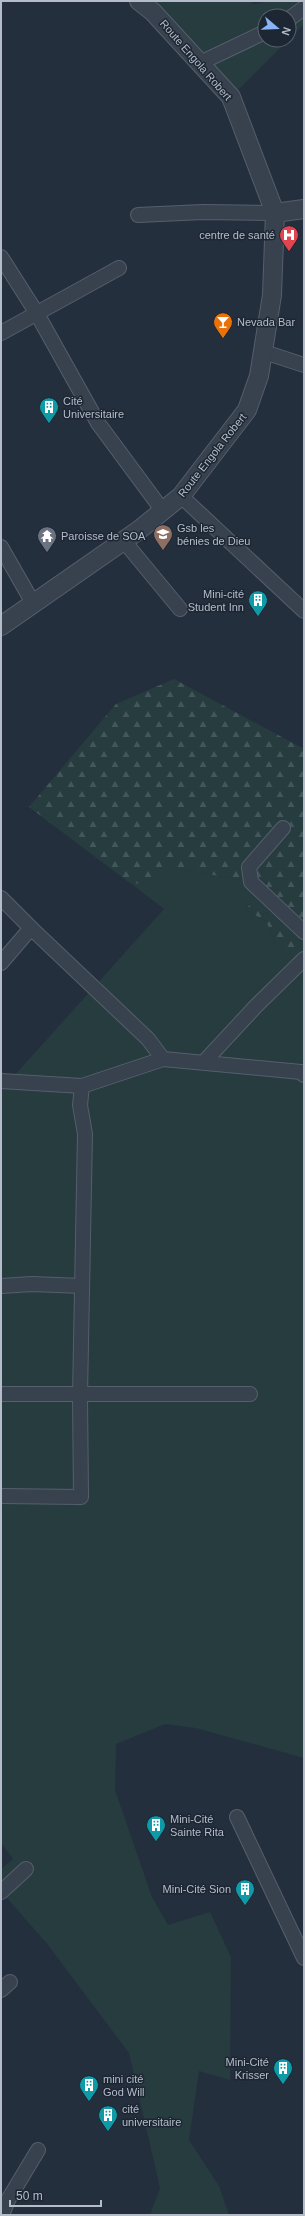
<svg xmlns="http://www.w3.org/2000/svg" width="305" height="2216" viewBox="0 0 305 2216" font-family="Helvetica,sans-serif">
<style>
.green{fill:#263c3f}
.forest{fill:url(#forest-firs)}
.lines{fill:none;stroke-linecap:round;stroke-linejoin:round}
.minor-casing{stroke:#565f6c;stroke-width:16}
.tertiary-casing{stroke:#565f6c;stroke-width:20}
.minor{stroke:#38414e;stroke-width:14}
.tertiary{stroke:#38414e;stroke-width:18}
.labels{text-anchor:middle;dominant-baseline:central;stroke-width:3;stroke-linejoin:round;paint-order:stroke}
.street-label{font-size:11px;fill:#b4bcc9;stroke:#1d2633}
.poi-label{font-size:11px;fill:#b4bcc9;stroke:#1d2633;text-anchor:start}
</style>
<defs>
<pattern id="forest-firs" width="22" height="20" patternUnits="userSpaceOnUse"><rect width="22" height="20" fill="#263c3f"/><path d="M5 1l3.5 6h-7zM16 11l3.5 6h-7z" fill="#435659"/></pattern>
</defs>
<rect width="100%" height="100%" fill="#242f3e"/>
<path class="green" d="M139 1H250L253 4 273 1H304V24L289 39V16H265V40H288L231 97Z
M174 868 263 884 246 910 266 921 277 947 304 965V1758L196 1728 165 1724 116 1744 115 1790 152 1897 168 1925 210 1912 231 1957 230 2080 199 2071 189 2140 219 2186 229 2215H150L160 2188 129 2053 48 1945 1 1891V1869L13 1859 1 1843V1087L5 1086 164 909 130 883 142 884Z"/>
<path class="forest" d="M174 679 304 749V965L277 947 266 921 246 910 263 884 174 868 142 884 130 883 29 807 116 704Z"/>
<g class="lines">
<g class="minor-casing">
<path id="minor" d="M289 19 304 8
M200 63 265 32
M138 215 203 212 275 213
M1 257 36 312 98 423 163 511
M1 333 119 268
M264 352 304 365
M181 496 304 611
M123 540 180 609
M1 547 33 603
M283 828 249 867 251 882 304 932
M1 898 31 928 1 963
M31 928 148 1039 163 1059
M204 1062 256 1006 304 959
M1 1081 82 1086 163 1059 301 1072 304 1075
M1 1286 32 1284 82 1286
M1 1394H250
M1 1496 81 1497 80 1395 85 1134 80 1105 82 1086
M237 1817 304 1958
M1 1892 26 1869
M1 1990 10 1982
M2 2215 8 2200 38 2150"/>
</g>
<g class="tertiary-casing">
<path id="tertiary" d="M275 213 304 209
M1 626 139 530 181 496 247 410 259 376 272 295 275 213 231 97 153 12 139 1"/>
</g>
<use href="#minor" class="minor"/>
<use href="#tertiary" class="tertiary"/>
</g>
<defs>
<g id="hospital-pin" transform="scale(1)"><path d="M0 17L-7.5 6A9.5 9.5 0 1 1 7.5 6Z" fill="#e0444e" stroke="#1d2633"/><path d="M-5-5h3v3.5h4V-5h3V5h-3V1.5h-4V5h-3Z" fill="#fff"/></g>
<g id="bar-pin" transform="scale(1)"><path d="M0 17L-7.5 6A9.5 9.5 0 1 1 7.5 6Z" fill="#e8710a" stroke="#1d2633"/><path d="M-6-5H6L.8 .8V4.5H3.5V6h-7V4.5H-.8V.8Z" fill="#fff"/></g>
<g id="building-pin" transform="scale(1)"><path d="M0 17L-7.5 6A9.5 9.5 0 1 1 7.5 6Z" fill="#0f9aa8" stroke="#1d2633"/><path d="M-4-6H4V6H1V3H-1V6H-4ZM-2.5-4.3h1.7v1.8h-1.7ZM.8-4.3h1.7v1.8H.8ZM-2.5-1h1.7V.8h-1.7ZM.8-1h1.7V.8H.8Z" fill="#fff"/></g>
<g id="school-pin" transform="scale(1)"><path d="M0 17L-7.5 6A9.5 9.5 0 1 1 7.5 6Z" fill="#8d6e63" stroke="#1d2633"/><path d="M0-5L7-2L0 1L-7-2ZM-4 1L0 2.5L4 1V4Q0 6-4 4Z" fill="#fff"/></g>
<g id="temple-pin" transform="scale(1)"><path d="M0 17L-7.5 6A9.5 9.5 0 1 1 7.5 6Z" fill="#6b7280" stroke="#1d2633"/><path d="M0-6L5-2H3V0L6.5 2.5H4V6H1.5V3h-3V6H-4V2.5H-6.5L-3 0V-2H-5Z" fill="#fff"/></g>
</defs>
<g fill-rule="evenodd">
<use href="#hospital-pin" x="289" y="235"/>
<use href="#bar-pin" x="223" y="322"/>
<use href="#building-pin" x="49" y="407"/>
<use href="#school-pin" x="163" y="534"/>
<use href="#temple-pin" x="47" y="536"/>
<use href="#building-pin" x="258" y="600"/>
<use href="#building-pin" x="156" y="1825"/>
<use href="#building-pin" x="245" y="1889"/>
<use href="#building-pin" x="283" y="2068"/>
<use href="#building-pin" x="89" y="2085"/>
<use href="#building-pin" x="108" y="2115"/>
</g>
<g class="labels">
<g class="street-label">
<text transform="translate(196 60) rotate(49)">Route Engola Robert</text>
<text transform="translate(212 455) rotate(-52)">Route Engola Robert</text>
</g>
<g class="poi-label">
<text x="275" y="235" text-anchor="end">centre de santé</text>
<text x="237" y="322">Nevada Bar</text>
<text x="63" y="401">Cité<tspan x="63" dy="13">Universitaire</tspan></text>
<text x="177" y="528">Gsb les<tspan x="177" dy="13">bénies de Dieu</tspan></text>
<text x="61" y="536">Paroisse de SOA</text>
<text x="244" y="594" text-anchor="end">Mini-cité<tspan x="244" dy="13">Student Inn</tspan></text>
<text x="170" y="1819">Mini-Cité<tspan x="170" dy="13">Sainte Rita</tspan></text>
<text x="231" y="1889" text-anchor="end">Mini-Cité Sion</text>
<text x="269" y="2062" text-anchor="end">Mini-Cité<tspan x="269" dy="13">Krisser</tspan></text>
<text x="103" y="2079">mini cité<tspan x="103" dy="13">God Will</tspan></text>
<text x="122" y="2109">cité<tspan x="122" dy="13">universitaire</tspan></text>
</g>
</g>
<rect width="305" height="2216" fill="none" stroke="#b4bcc9" stroke-width="4"/>
<g transform="translate(277 28) rotate(109)"><circle r="19" fill="#1d2633" stroke="#59626f"/>
<path d="M0-3L7 15L0 10L-7 15Z" fill="#8ab4f8"/>
<text y="-6" font-size="11" font-weight="bold" text-anchor="middle" fill="#b4bcc9">N</text>
</g>
<path d="M10 2200v6h91v-6" fill="none" stroke="#b4bcc9" stroke-width="2"/>
<text x="16" y="2200" font-size="12" fill="#b4bcc9" stroke="#1d2633" stroke-width="3" paint-order="stroke">50 m</text>
</svg>
